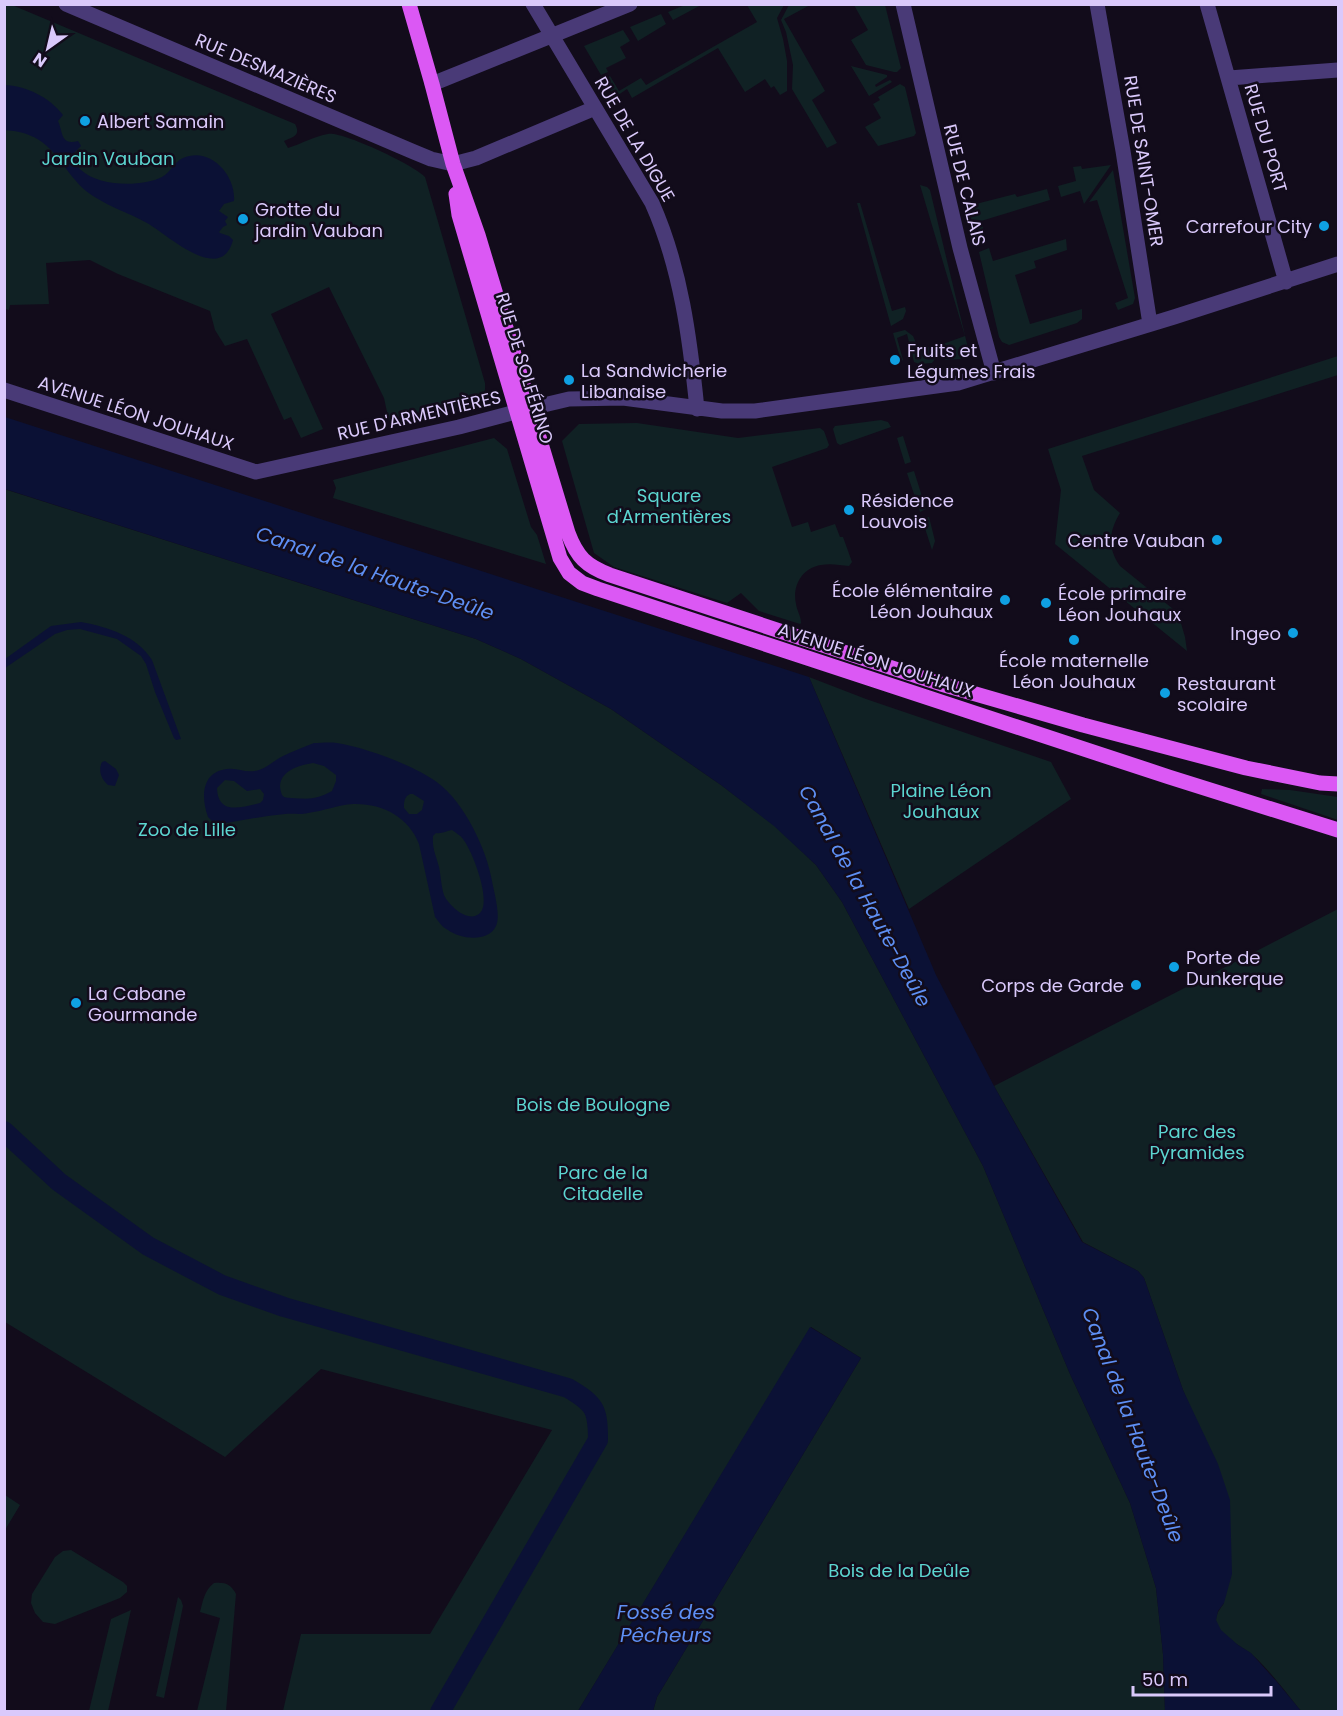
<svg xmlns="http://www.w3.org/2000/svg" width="1343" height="1716" viewBox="0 0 1343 1716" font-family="Poppins,sans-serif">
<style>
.green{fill:#102124}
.water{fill:#0b1135;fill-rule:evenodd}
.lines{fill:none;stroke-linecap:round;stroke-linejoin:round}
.canal{stroke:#0b1135;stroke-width:20}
.street{stroke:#493a77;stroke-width:15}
.primary{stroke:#db58f4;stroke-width:15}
.poi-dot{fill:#0fa0e2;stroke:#120c1b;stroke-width:2}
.labels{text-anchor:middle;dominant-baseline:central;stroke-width:5;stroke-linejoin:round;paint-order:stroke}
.street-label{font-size:18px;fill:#dac9fb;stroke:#120c1b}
.poi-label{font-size:18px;fill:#dac9fb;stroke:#120c1b;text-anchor:start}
.park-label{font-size:18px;fill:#5cd5d0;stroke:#120c1b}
.water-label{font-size:20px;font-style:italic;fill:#5e8ff4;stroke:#120c1b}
</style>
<rect width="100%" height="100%" fill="#120c1b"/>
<path class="green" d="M4 5H12L295 124C301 135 294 137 284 141L288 148C301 144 315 136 328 134 342 131 414 165 425 177L485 383C486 395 482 400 471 405L389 421 384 398 329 287 271 314 323 429 301 438 291 417 284 420 247 339 225 346 215 330 210 311 118 274 90 260 46 263 49 304 10 305 9 310 5 309Z
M685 5H701L673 20 668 12Z
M747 5H784L777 18 783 39 787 61V91L780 95 774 86 771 88 765 79 745 92 718 48 632 98 627 89 618 95V97L615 99 604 80 610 76 619 91 641 78 646 85 757 22Z
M789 5H810L784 19 825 91 812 100 837 143 827 148 792 89 793 65 786 32 781 20Z
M854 5H885L901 68 897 72H894L866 65 851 40 868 30Z
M661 14 666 24 638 41 630 27Z
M623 30 630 41 620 47 626 58 606 68 608 72 601 75 584 46Z
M851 66 887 75V77L875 85 876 87 890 80 892 82 869 96Z
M900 84 905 87 916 133 914 136 878 146 865 127 881 118 873 104 880 100 878 97Z
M1111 165 1084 204 1080 191 1061 197 1058 186 1076 181 1073 167 1081 166 1082 169Z
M1113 170 1135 298 1133 304 1118 310 1115 303 1128 298 1097 200 1089 202Z
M920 185 927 187 930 190 968 348 966 355 960 359 945 360 940 345 965 336Z
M1047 189 1050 200 981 221 985 235H975L968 206 1015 194 1017 197Z
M857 203H860L892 311 905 307 906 311 903 319 891 326Z
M1066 239 1067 250 1034 261 1036 268 1015 275 1030 324 1082 309V319L1077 323 1009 345 1002 342 999 337 979 252 989 248 993 261Z
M905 330 913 336 919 350 932 346 935 359 932 363 919 364 914 362 907 334 897 338 903 360 901 361 893 333Z
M1338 356V375L1082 456 1094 490 1120 513C1109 531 1107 548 1120 566L1178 613 1185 637 1187 651 1055 544 1061 490 1048 449Z
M881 420 888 422 891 427 840 445 837 443 833 429 835 426Z
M637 423 738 438 820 428 824 431 829 445 827 448 772 467 792 527 808 522 811 532 835 524 840 537H843L852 562 849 566C840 565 830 563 821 565 802 568 792 586 796 604 797 611 801 616 801 623L800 624 759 611 741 593 727 603 614 567 594 553 562 441 579 424Z
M903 436 911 462 905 464 897 438Z
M494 438 507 449 531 527 537 535 546 564 333 498 336 488 333 480Z
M914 471 926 509 920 512 907 473Z
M4 489 476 639 521 659 611 709 721 785 775 826 816 865 842 902 983 1166 1070 1374 1130 1503 1156 1588 1163 1654 1165 1711H653L657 1697 861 1358 811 1327 578 1711H283L301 1634H430L552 1430 321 1369 225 1457 5 1322Z
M929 517 935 541 932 550 922 519Z
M809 677 866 699 1051 762 1071 799 909 909Z
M1262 789 1290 790 1338 797V820L1261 794Z
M1338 909V1711H1301C1287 1694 1266 1665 1249 1652 1239 1645 1217 1634 1216 1620 1216 1613 1221 1608 1224 1603L1198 1425 1183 1390 1144 1278 1138 1271 1083 1242 994 1086Z
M5 1495 20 1505 5 1530H4Z
M71 1550 123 1582 127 1586V1592L120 1598 55 1624 43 1622 35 1613 31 1603 32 1594 55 1557 63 1551Z
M214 1583C225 1582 231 1584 236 1594L226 1711H197L220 1618 200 1612C203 1601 204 1591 214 1583Z
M178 1597 181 1600 183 1606 164 1698 156 1696Z
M131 1610 108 1711H89L111 1619Z"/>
<path class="water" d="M4 85C27 86 49 97 63 115L58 121C63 131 60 146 78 141L80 144 81 146 73 154C75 159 77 167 81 170 99 187 142 187 162 177 171 172 174 162 183 158 210 146 236 175 234 201L224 204 219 211 228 217 225 221 227 225 223 227 219 232 220 233 229 236 233 240C221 286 167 234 147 223 127 212 104 205 86 191 68 176 59 153 39 140 28 133 17 131 5 130Z
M5 417 809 677 936 975 994 1086 1082 1242 1138 1271 1144 1278 1183 1390 1218 1464 1230 1500 1232 1574 1224 1603 1218 1611 1216 1620 1221 1630 1238 1645 1251 1653 1277 1682 1301 1711H1165L1163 1654 1156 1588 1130 1503 1070 1374 983 1166 842 902 816 865 774 826 721 785 611 709 521 659 476 639 5 489Z
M81 622C108 627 137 636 152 660L181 739 176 740 174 738 155 692 146 664 141 656 117 639 80 629 67 630 55 634 5 668V659L51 626Z
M314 743C321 743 329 742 337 743 364 747 416 766 438 783 464 802 487 850 492 881 494 892 501 916 496 926 488 943 460 939 448 930 442 927 439 922 435 917L419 844C409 817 382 803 353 804 338 805 323 811 308 813 300 815 293 813 285 814 264 816 243 820 221 824H215L208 817C201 798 201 772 227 769 238 767 245 774 259 770 268 767 275 760 283 756 293 751 304 747 314 743ZM313 763 324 766 336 775V781L332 791C316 800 309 799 291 798 287 797 285 799 282 795 281 793 280 788 280 786 281 770 300 765 313 763ZM225 780 234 781 247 791 260 789 264 794 263 800 260 803C242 807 218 816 217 788ZM410 794H413L424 801 422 810 417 814H409L404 808C404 802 404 797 410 794ZM452 830C456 833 460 835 463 839 472 850 492 901 480 913 469 924 449 906 444 895 441 886 441 876 439 867 436 855 432 849 433 836L436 833C442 834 446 831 452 830Z
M105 761 116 769 119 775 115 786 108 785C101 779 98 770 102 762Z
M810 1327 861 1358 657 1697 653 1711H578Z"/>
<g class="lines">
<path class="canal" d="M4 1131 59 1182 148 1246 222 1285 284 1307 568 1388C595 1404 598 1409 598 1440L440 1712"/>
<path class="street" d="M66 4 414 152 431 159 453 164 476 158 595 108
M533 4 652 203C681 268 690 339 697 409
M903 4 960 248 994 373
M1097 4 1123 151 1150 324
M1207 4 1286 282
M1229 78 1338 70
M432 84 630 4
M4 390 256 472 459 427 531 408 569 399 623 398 722 411H755L958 383 1174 317 1338 264"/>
<path class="primary" d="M409 4 432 84 453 164 478 235 568 533C577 557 586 566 610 575L941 684 1083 725 1246 768 1320 783 1338 784
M456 194 459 215 560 558 569 573 582 583 598 589 1169 777 1338 830"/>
</g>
<g class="poi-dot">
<circle cx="85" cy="121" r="6"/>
<circle cx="243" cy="219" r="6"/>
<circle cx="1324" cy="226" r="6"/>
<circle cx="895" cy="360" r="6"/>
<circle cx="569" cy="380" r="6"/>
<circle cx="849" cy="510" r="6"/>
<circle cx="1217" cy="540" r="6"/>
<circle cx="1005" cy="600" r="6"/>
<circle cx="1046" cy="603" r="6"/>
<circle cx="1293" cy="633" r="6"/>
<circle cx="1074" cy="640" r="6"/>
<circle cx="1165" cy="693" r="6"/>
<circle cx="1174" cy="967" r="6"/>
<circle cx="1136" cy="985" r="6"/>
<circle cx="76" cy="1003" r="6"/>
</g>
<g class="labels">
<g class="street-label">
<text transform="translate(266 68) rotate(23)">RUE DESMAZIÈRES</text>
<text transform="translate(1266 138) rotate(74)">RUE DU PORT</text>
<text transform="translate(635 139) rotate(60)">RUE DE LA DIGUE</text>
<text transform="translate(1144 161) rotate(81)">RUE DE SAINT-OMER</text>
<text transform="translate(965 185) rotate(76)">RUE DE CALAIS</text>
<text transform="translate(525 368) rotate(73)">RUE DE SOLFÉRINO</text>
<text transform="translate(136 413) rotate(18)">AVENUE LÉON JOUHAUX</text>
<text transform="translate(419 415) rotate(-13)">RUE D'ARMENTIÈRES</text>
<text transform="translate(876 660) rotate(18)">AVENUE LÉON JOUHAUX</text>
</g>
<g class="poi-label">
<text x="97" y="121">Albert Samain</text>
<text x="255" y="209">Grotte du<tspan x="255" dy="21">jardin Vauban</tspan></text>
<text x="1312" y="226" text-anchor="end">Carrefour City</text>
<text x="907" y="350">Fruits et<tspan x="907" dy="21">Légumes Frais</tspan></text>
<text x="581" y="370">La Sandwicherie<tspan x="581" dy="21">Libanaise</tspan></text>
<text x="861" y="500">Résidence<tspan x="861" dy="21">Louvois</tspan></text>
<text x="1205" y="540" text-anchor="end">Centre Vauban</text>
<text x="993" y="590" text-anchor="end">École élémentaire<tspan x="993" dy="21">Léon Jouhaux</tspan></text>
<text x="1058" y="593">École primaire<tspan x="1058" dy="21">Léon Jouhaux</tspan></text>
<text x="1281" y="633" text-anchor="end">Ingeo</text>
<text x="1074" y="660" text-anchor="middle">École maternelle<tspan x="1074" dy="21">Léon Jouhaux</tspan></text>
<text x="1177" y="683">Restaurant<tspan x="1177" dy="21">scolaire</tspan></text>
<text x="1186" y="957">Porte de<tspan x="1186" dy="21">Dunkerque</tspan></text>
<text x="1124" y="985" text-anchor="end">Corps de Garde</text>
<text x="88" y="993">La Cabane<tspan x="88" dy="21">Gourmande</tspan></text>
</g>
<g class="park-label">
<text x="108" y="158">Jardin Vauban</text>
<text x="669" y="495">Square<tspan x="669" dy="21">d'Armentières</tspan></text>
<text x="941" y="790">Plaine Léon<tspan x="941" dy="21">Jouhaux</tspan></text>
<text x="187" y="829">Zoo de Lille</text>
<text x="593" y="1104">Bois de Boulogne</text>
<text x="1197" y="1131">Parc des<tspan x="1197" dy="21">Pyramides</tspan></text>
<text x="603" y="1172">Parc de la<tspan x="603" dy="21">Citadelle</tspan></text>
<text x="899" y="1570">Bois de la Deûle</text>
</g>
<g class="water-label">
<text transform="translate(375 573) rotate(19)">Canal de la Haute-Deûle</text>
<text transform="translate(865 896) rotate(61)">Canal de la Haute-Deûle</text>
<text transform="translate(1133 1425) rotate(69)">Canal de la Haute-Deûle</text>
<text x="666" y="1612">Fossé des<tspan x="666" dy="23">Pêcheurs</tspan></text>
</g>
</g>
<rect width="1343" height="1716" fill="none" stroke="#dac9fb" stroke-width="12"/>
<g transform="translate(48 48) rotate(214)" stroke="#120c1b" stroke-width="4.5" paint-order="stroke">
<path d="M0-4.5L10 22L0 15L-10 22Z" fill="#dac9fb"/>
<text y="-9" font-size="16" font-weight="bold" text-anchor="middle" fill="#dac9fb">N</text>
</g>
<path d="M1133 1686v9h138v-9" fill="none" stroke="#dac9fb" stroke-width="3"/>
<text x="1142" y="1686" font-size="18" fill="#dac9fb" stroke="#120c1b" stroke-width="4.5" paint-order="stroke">50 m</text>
</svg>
